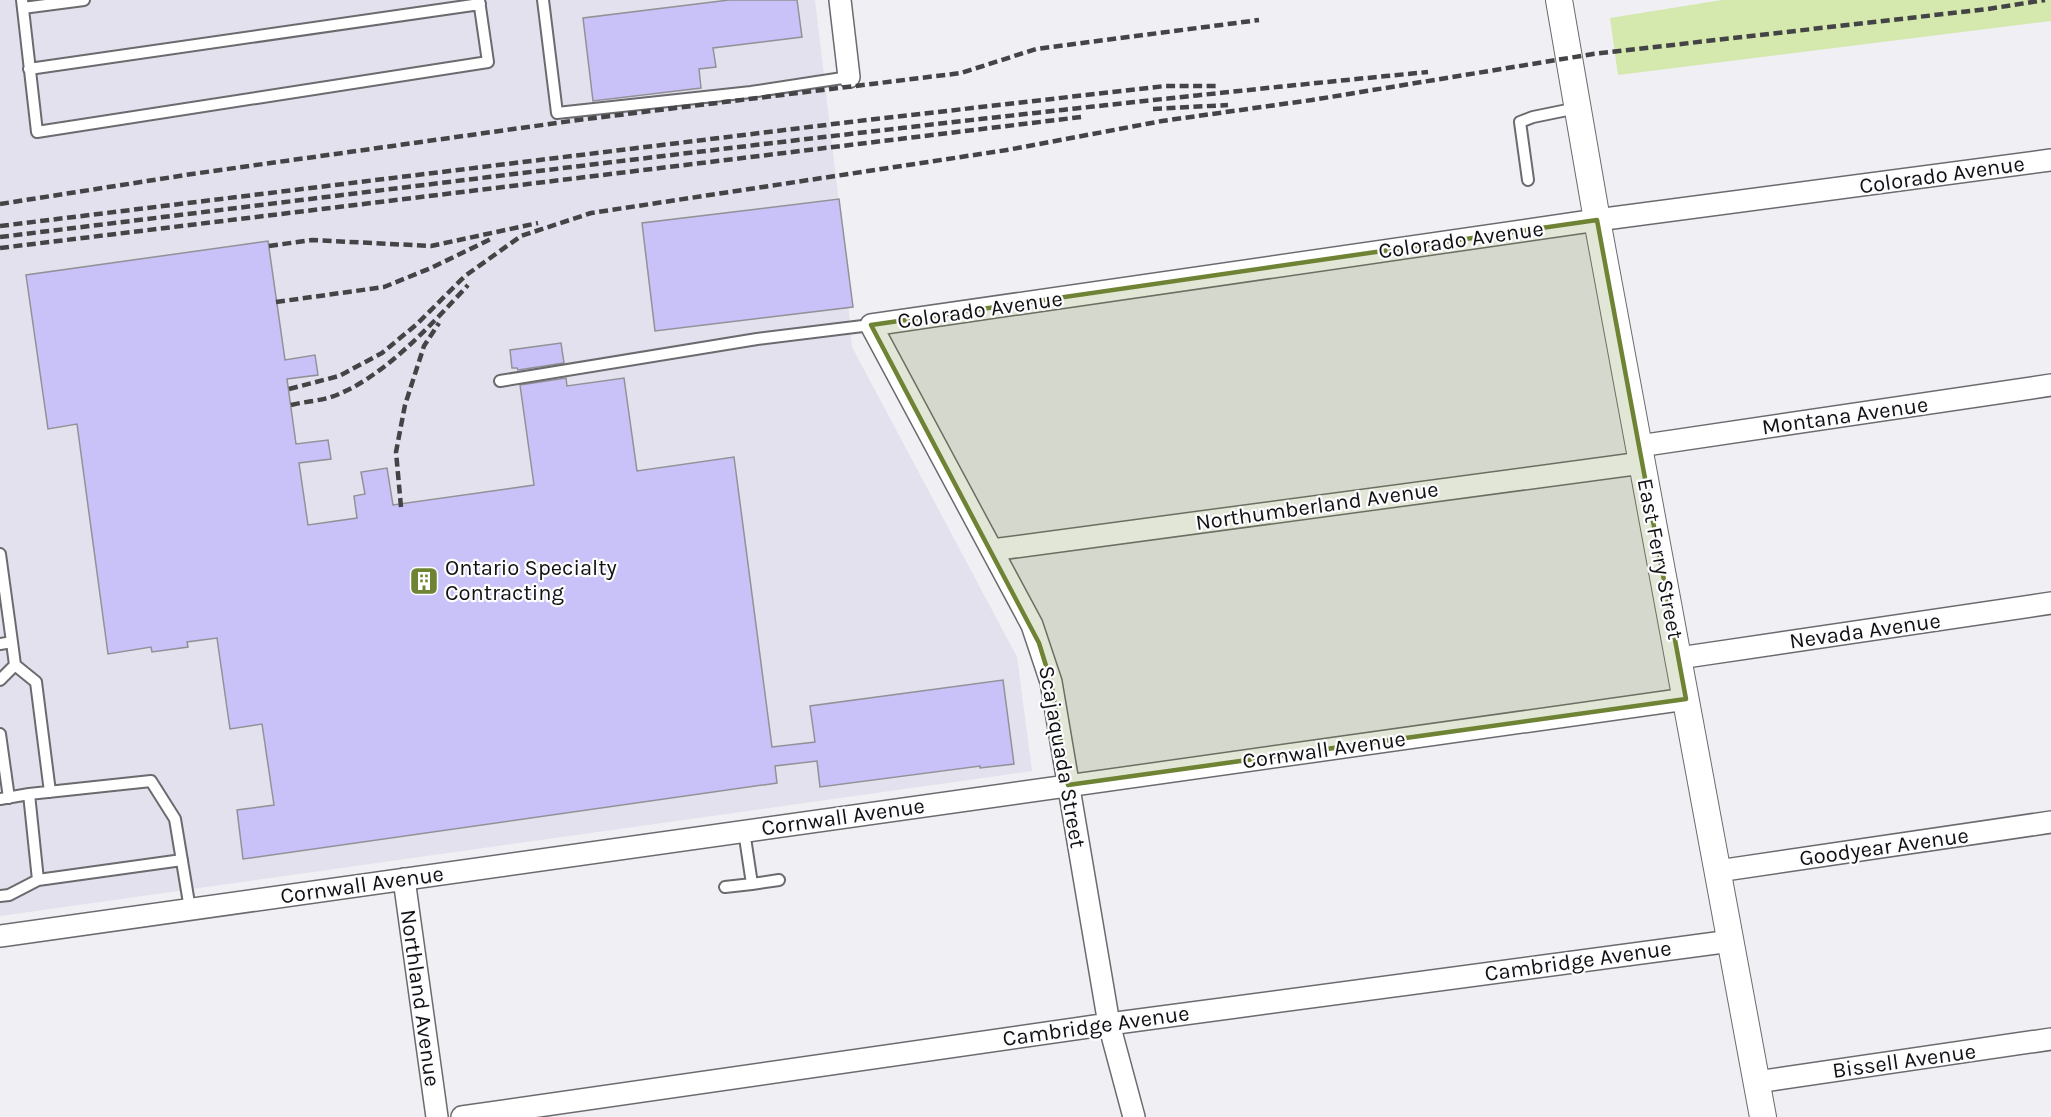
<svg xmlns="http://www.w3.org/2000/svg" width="2051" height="1117" viewBox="0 0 2051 1117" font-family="Karla,sans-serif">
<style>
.built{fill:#e2e1ed}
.green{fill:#d5e8ad}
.building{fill:#c9c2f9;stroke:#929196;stroke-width:1.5}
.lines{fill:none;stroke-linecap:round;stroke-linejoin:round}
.service-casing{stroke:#6b6b6f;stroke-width:14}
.minor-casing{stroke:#6b6b6f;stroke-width:24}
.tertiary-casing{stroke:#6b6b6f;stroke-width:28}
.service{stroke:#fff;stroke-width:10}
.minor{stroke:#fff;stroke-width:21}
.tertiary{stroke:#fff;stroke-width:26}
.rail{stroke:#444447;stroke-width:4.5;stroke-dasharray:9 4.5;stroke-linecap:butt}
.marked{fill:#6e8334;fill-opacity:0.2;stroke:#6e8334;stroke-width:4.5;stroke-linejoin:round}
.labels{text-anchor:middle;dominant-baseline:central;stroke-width:4.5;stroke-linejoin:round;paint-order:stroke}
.street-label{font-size:22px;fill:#111113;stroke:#fdfdff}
.poi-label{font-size:22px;fill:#111113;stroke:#fdfdff;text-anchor:start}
</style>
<rect width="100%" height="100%" fill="#efeff4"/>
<path class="built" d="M0 0H815L838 195 852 347 1017 657 1032 771 0 916Z"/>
<path class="green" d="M1722 0H2051V21L1618 75 1610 18Z"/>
<path class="building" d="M729 0H797L802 37 713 48 716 67 699 69 701 88 593 101 583 18Z
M839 199 853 307 655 331 642 223Z
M268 241 285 360 315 355 318 375 287 379 296 444 328 440 331 459 299 463 308 525 357 518 354 496 365 494 361 472 387 468 393 505 534 485 520 385 566 378 567 386 624 378 637 471 734 457 772 747 815 742 810 706 1003 680 1014 764 980 768V766L820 787 817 761 775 766 777 783 243 859 237 810 274 805 262 724 230 729 217 638 187 642 188 647 152 652 151 647 108 654 77 424 48 429 26 275Z
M561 343 564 363 518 370 517 368H512L510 350Z"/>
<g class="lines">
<g class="service-casing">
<path id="service" d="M22 0 37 132 488 62 479 0
M543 0 557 113 751 92 849 77
M23 8 84 0
M29 69 480 4
M1528 180 1520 122 1533 117 1577 108
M500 381 757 339 871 325
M0 554 12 642 0 644
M12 642 15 665
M0 680 15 665 36 682 50 792
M0 734 9 798
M29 794 38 880 182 860
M0 799 29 794 151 781 175 819 190 909
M752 884 779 880
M725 887 752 884 744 831
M0 896 9 895 38 880"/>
</g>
<g class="minor-casing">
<path id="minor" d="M840 0 849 77
M1639 446 2051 385
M992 550 1642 463
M1679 658 2051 603
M1718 871 2051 822
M404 879 437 1117
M0 936 1686 699
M1757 1082 2051 1039
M462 1117 1109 1024 1731 941
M1134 1117 1109 1024 1051 682 1032 625 871 325 1597 220 2051 160"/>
</g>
<g class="tertiary-casing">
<path id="tertiary" d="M1559 0 1597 220 1763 1117"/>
</g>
<use href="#service" class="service"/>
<use href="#minor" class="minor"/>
<use href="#tertiary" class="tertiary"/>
<path class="rail" d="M1153 109 1228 105
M0 204 192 174 578 120 961 73 1036 49 1259 20
M0 226 850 122 1165 86H1219
M0 237C476 179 951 118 1428 72
M269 246 312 240 431 246 538 223
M0 248 1081 117
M276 302 384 287 431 268 493 238
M289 389 339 376 382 353 417 324 465 276 521 236 591 213 1007 150 1162 121 1312 100 1593 54 1988 9 2045 0
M291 405C303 402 316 401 328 398 380 382 432 324 468 285
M401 507 396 452 405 405 424 346 439 323"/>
</g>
<path class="marked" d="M1597 220 1686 699 1068 785 1051 682 1039 643 871 325Z"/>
<defs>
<g id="building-square" transform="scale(1.5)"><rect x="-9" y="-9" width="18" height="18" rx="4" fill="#6e8334" stroke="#fdfdff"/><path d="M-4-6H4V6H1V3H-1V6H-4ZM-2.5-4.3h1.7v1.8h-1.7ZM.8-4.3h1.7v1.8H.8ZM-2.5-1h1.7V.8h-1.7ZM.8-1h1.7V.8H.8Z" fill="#fff"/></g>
</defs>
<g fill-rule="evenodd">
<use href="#building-square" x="424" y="581"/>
</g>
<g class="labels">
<g class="street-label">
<text transform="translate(1942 175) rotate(-8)">Colorado Avenue</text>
<text transform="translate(1461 240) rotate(-8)">Colorado Avenue</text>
<text transform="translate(980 310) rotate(-8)">Colorado Avenue</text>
<text transform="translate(1845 416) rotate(-8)">Montana Avenue</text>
<text transform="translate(1317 506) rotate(-8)">Northumberland Avenue</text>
<text transform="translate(1660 559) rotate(79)">East Ferry Street</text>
<text transform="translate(1865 631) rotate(-8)">Nevada Avenue</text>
<text transform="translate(1324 750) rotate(-8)">Cornwall Avenue</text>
<text transform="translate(1062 757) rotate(80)">Scajaquada Street</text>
<text transform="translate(843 817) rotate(-8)">Cornwall Avenue</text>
<text transform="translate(1884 847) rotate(-8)">Goodyear Avenue</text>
<text transform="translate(362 885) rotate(-8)">Cornwall Avenue</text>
<text transform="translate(1578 961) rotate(-8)">Cambridge Avenue</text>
<text transform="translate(420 998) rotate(82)">Northland Avenue</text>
<text transform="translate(1096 1026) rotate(-8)">Cambridge Avenue</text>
<text transform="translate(1904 1061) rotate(-8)">Bissell Avenue</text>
</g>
<g class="poi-label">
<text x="445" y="568">Ontario Specialty<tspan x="445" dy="25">Contracting</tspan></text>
</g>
</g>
</svg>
